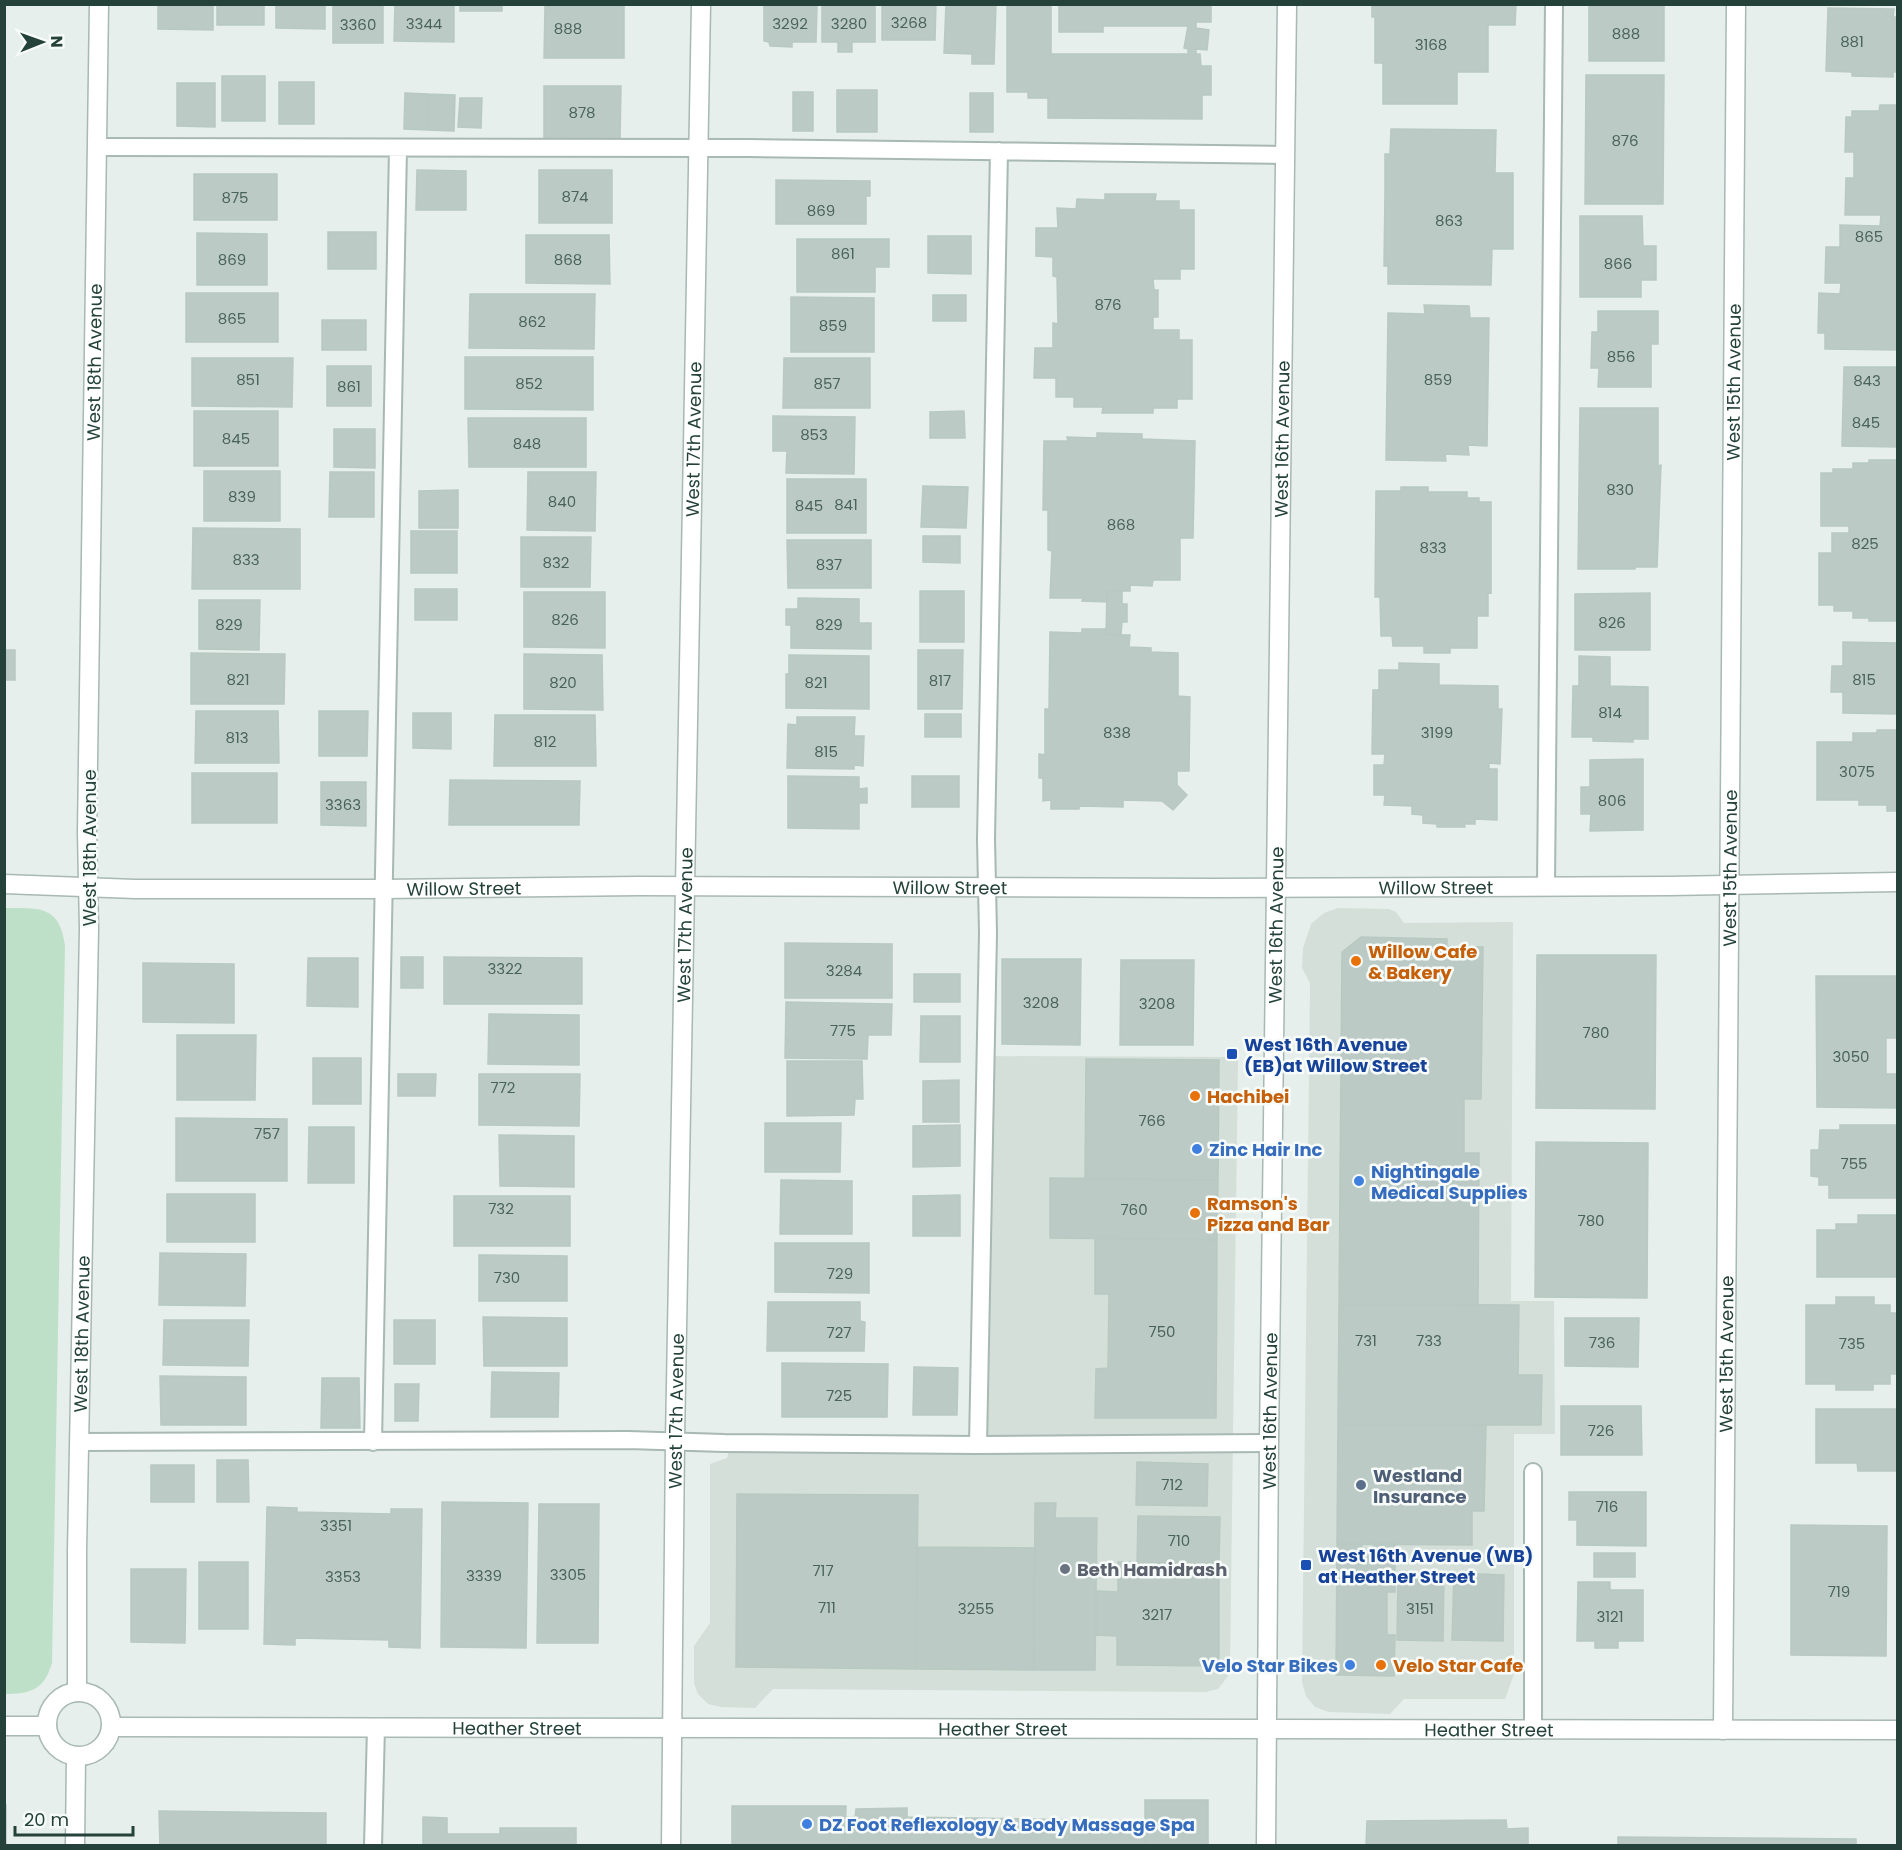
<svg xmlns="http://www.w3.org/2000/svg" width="1902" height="1850" viewBox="0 0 1902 1850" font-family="Poppins,sans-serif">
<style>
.built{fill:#d4dfda}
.green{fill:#bfe0c8}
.building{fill:#bbcac4;stroke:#b8c9c2;stroke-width:1.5}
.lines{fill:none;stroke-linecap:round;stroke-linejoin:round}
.service-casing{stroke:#a8b8b2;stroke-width:20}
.minor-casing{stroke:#a8b8b2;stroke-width:21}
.tertiary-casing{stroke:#a8b8b2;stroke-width:21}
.service{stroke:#fff;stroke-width:16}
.minor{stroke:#fff;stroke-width:18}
.tertiary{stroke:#fff;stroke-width:18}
.food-dot{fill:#e8710a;stroke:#f7fbf9;stroke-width:2}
.transit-dot{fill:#1a4fb4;stroke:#f7fbf9;stroke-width:2}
.shop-dot{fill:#3f7fe0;stroke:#f7fbf9;stroke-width:2}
.service-dot{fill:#5c6f8a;stroke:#f7fbf9;stroke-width:2}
.worship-dot{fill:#6b7280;stroke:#f7fbf9;stroke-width:2}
.labels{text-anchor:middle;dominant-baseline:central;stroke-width:5;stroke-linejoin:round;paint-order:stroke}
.number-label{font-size:15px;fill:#4a645c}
.street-label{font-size:18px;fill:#24423a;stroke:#f7fbf9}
.food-label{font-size:18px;font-weight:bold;fill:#c56008;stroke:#f7fbf9;text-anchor:start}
.transit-label{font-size:18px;font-weight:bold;fill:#164399;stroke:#f7fbf9;text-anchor:start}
.shop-label{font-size:18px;font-weight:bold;fill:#366cbe;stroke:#f7fbf9;text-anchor:start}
.service-label{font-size:18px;font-weight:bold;fill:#4e5e75;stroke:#f7fbf9;text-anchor:start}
.worship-label{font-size:18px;font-weight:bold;fill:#5b616d;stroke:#f7fbf9;text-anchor:start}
</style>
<rect width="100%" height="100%" fill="#e6efeb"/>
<path class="built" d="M1338 908 1389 909 1396 912 1404 923 1513 922 1511 1301H1554L1555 1434H1514V1674L1505 1699H1404L1390 1714 1329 1712 1315 1707 1306 1696 1302 1682 1310 983 1302 968 1303 948 1311 924 1324 913Z
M986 1056 1238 1057 1230 1665 1228 1676 1218 1689 1206 1692 773 1689 755 1708 721 1707 708 1704 698 1694 694 1683V1646L710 1623V1464L727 1458 731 1443 978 1445Z"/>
<path class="green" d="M5 908C39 908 60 905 65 946L52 1663C44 1690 31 1694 4 1694Z"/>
<path class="building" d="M158 4H213V30L158 29Z
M217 4H264V25H217Z
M276 4H325V29L276 28Z
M333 4H383V43H333Z
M395 4H454V42L394 41Z
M460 4H502V11H460Z
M764 4H817L816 42H792V47L770 46 769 42 764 41Z
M822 4H875V42H852V52H838V42H822Z
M882 4H936L935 40H882Z
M946 4H996L994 64H972V54L944 53Z
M1007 4H1051V54H1188V49L1184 48 1188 26H1103V32H1059V4H1211V22H1196V28L1209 30 1207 50 1196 49V54H1200L1201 66H1211V95H1202V119L1048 118V98H1028V92H1007Z
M1372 4H1516L1515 25H1488V72H1457V104H1383V63H1375V17H1372Z
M1589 4H1664V61H1589Z
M545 6H624V58H544Z
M1828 8 1894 9 1893 17H1898V72H1893V77L1852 76V72L1826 71Z
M1586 75H1664L1663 204H1585Z
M222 76H265V121H222Z
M279 82H314V124H279Z
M177 83H215V127L177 126Z
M544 86H621L620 139H544Z
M837 90H877V132H837Z
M793 92H813V131H793Z
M405 93 428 94V130L404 129Z
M970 93H993V132H970Z
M428 94 455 95 454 131 428 130Z
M460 98H482L481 128 458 127Z
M1880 105H1898V350L1825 349V333H1818L1819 293 1840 294 1841 283H1825L1826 247H1840V225L1880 226 1881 215H1845L1846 178H1854V152H1845L1846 117H1852V111H1879Z
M1391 129 1496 130 1495 173H1513V249H1492L1491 285 1388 284V266H1384L1385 192V154H1390Z
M417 170 466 171V210H416Z
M539 170H612V223H539Z
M194 174H277V220H194Z
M776 180 870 181V196H866V224H776Z
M1105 194H1156L1155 201H1179V210H1194V269H1180V279H1153L1154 290H1158V317H1153V330H1179V340H1192V399H1177V408H1153V413H1102L1103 407H1074V397H1056V378H1034L1035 348H1053V323L1058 324 1057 277 1053 276V257L1036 256V228H1058L1057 208 1076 209 1077 199 1105 200Z
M1580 216H1642L1643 246H1656V280H1641V297H1580Z
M328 232H376V269H328Z
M197 233 267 234V285H197Z
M526 235H609L610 284 526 283Z
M928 236H971V274L928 273Z
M797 239H889V267H875V292H797Z
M186 293H278V342H186Z
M470 294H595L594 349 469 348Z
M933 295H966V321H933Z
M791 297 874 298V352H791Z
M1424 305 1469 306 1470 318H1489L1487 446 1468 445 1469 455 1445 454 1446 461 1386 460 1388 313 1425 314Z
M1598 311H1658V344H1651V387H1598L1599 368H1591L1592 332H1598Z
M322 320H366V350H322Z
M465 357H593V410L465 409Z
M192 358H293L292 407 192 406Z
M784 358H870V408H783Z
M327 366H371V406H327Z
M1844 367H1898V447L1842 446Z
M1580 408H1658V466L1661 465 1657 567H1635V569H1578Z
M194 411H278V466H194Z
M964 411 965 438H930V412Z
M773 416 855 417 854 474 786 473 787 451H773Z
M468 418H586V467H469Z
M334 429H375V468L334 467Z
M1097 433 1142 434V439L1195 441 1193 538H1180V580H1153L1152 586 1130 585V591H1107V602L1082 601 1083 598H1050L1052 551 1048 550V510H1043L1044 441H1068L1067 437 1097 438Z
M1869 460H1898V621H1869V618H1853V611H1834V605H1819V553H1832V533H1849V526H1821V473H1833V469H1853V463H1869Z
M204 471H280V521H204Z
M330 472H374V517H329Z
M528 472H596L595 531 527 530Z
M787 479H866V533H787Z
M923 486 968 487 966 528 921 527Z
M1401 487H1428V492H1467V498H1479V502H1491V593L1488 592V616H1477V648H1450V653H1424V646H1393L1392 636H1381L1380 597H1375L1376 491H1401Z
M458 490V528H419V491Z
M193 528 300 529V589H192Z
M411 531H457V573H411Z
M923 536H960V563L923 562Z
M521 537H591L590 587H521Z
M787 540H871V588H788Z
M415 589H457V620H415Z
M920 591H964V642H920Z
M1107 591H1122V604H1127V622H1122L1121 635H1106Z
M524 592H605V648L524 647Z
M1650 593V650H1575V594Z
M798 598 859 599V623H871V649L791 648V625H786V609H798Z
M199 600H260L259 650 199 649Z
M1082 629H1106V635H1130L1129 647 1151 648V652L1178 653V696L1190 697 1189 771H1177V785L1187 795 1173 810 1162 801 1123 800V807L1079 806V809H1051V800L1043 801V778H1039V754L1045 755V709H1049L1050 632 1082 633Z
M1843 642 1898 643V714L1843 713V692H1831L1832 666H1843Z
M4 650H15V680H4Z
M918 650H963L962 709H918Z
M191 653 285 654 284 704H191Z
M524 654 602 655 603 710 524 709Z
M789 655 869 656V709L786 708V674H789Z
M1579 656 1610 657V686L1648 687V739H1633V742L1593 741V737H1572L1573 686H1579Z
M1399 663 1439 664V685L1498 686V709H1502L1500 764 1489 763V769H1497V820L1475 819V824H1464L1465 827H1437V824L1423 823V815L1412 814V806L1384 805 1385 795H1374V765H1384L1385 754H1372L1373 690H1379V670H1399Z
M196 711H278L279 763H195Z
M319 711H368L367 756H319Z
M413 713H451V749L413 748Z
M925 714H961V737H925Z
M495 715H595L596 766H494Z
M797 717H855L854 736H864L863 766 854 765V769L787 768 788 724 797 725Z
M1877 730H1898V811H1887V805H1859V800H1817V742H1853V733H1877Z
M1643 759V830L1590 831 1591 814H1581V787H1590V760Z
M192 773H277V823H192Z
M788 776 859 777V789L867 788V803H859V829L788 828Z
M912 776H959V807H912Z
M450 780 580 781 579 825H449Z
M321 782H366V826L321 825Z
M1361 937 1447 939V946L1483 947 1481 1099H1464V1153H1479L1478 1305 1339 1304 1342 952Z
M785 943 892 944V998H785Z
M1537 955H1656L1655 1109 1536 1108Z
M401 957H423V988H401Z
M444 957 582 958V1004H444Z
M308 958H358V1007L307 1006Z
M1002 959H1081L1080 1045 1002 1044Z
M1121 960H1194L1193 1045H1120Z
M143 963 234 964V1023L143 1022Z
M914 974H960V1002H914Z
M1816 976H1898V1038H1886V1074H1898L1897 1108 1817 1107Z
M786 1002 892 1004 891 1035H868L867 1059 785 1058Z
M489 1014 579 1015V1065L488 1064Z
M921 1016H960V1062H920Z
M177 1035H256L255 1100H177Z
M313 1058H361V1104H313Z
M1086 1059 1219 1060 1218 1180 1085 1179Z
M787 1061H862L863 1099H855L854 1115 787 1116Z
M398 1074H436L435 1096H398Z
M479 1074H580L579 1126 479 1125Z
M959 1080V1122H923V1081Z
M176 1118 287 1119V1181H176Z
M765 1123H841L840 1172H765Z
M960 1125V1166L913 1167V1126Z
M1840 1125H1898V1198H1829V1185H1819V1177L1811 1176V1150H1819L1820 1130H1840Z
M309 1127H354V1183H308Z
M499 1135 574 1136V1187L500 1186Z
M1536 1142 1648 1143 1647 1298 1535 1297Z
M1050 1178 1218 1180 1217 1240 1050 1238Z
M781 1180 852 1181V1234H780Z
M167 1194H255V1242H167Z
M960 1195V1236H913V1196Z
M454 1196H570V1246H454Z
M1858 1215H1898V1471H1858L1857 1463H1816V1409H1897V1374H1890V1384H1873V1390H1836V1384H1806V1305H1836V1297H1874V1305H1890V1313H1897V1277H1817V1230H1836V1224H1858Z
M1095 1238 1217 1240 1216 1418H1095L1096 1369 1108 1368 1109 1294H1095Z
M775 1243H869V1293L775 1292Z
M160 1253 246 1254 245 1306 159 1305Z
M479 1255 567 1256V1301H479Z
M768 1302H860V1321L865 1322 864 1351H767Z
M1339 1304 1519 1305 1518 1375H1542L1541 1425 1338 1424Z
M483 1317 567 1318V1366H484Z
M1565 1318H1639L1638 1367 1565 1366Z
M164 1320H249L248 1366 163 1365Z
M394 1320H435V1364H394Z
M782 1363 888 1364 887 1417H782Z
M914 1367 958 1368 957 1415H913Z
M492 1372 559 1373 558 1417H491Z
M160 1376 246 1377V1425H161Z
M322 1378H359L360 1428H321Z
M395 1384H419L418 1421H395Z
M1561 1406H1641L1642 1455H1561Z
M1338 1424 1486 1425 1484 1511H1472V1545L1337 1544Z
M217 1460H248L249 1502H217Z
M1137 1462 1208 1464 1207 1506 1136 1505Z
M151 1465H194V1502H151Z
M1569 1492H1646V1546L1577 1545V1520H1569Z
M737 1494 918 1495 916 1669 736 1667Z
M442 1502 528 1503 526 1648 441 1647Z
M1035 1503H1056L1055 1518H1097L1095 1670H1034Z
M539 1504H599L598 1643H537Z
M267 1507 297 1508V1512L391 1514V1509H422L420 1648 389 1647V1640L295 1638V1645L264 1644Z
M1138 1516 1220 1517 1219 1563H1137Z
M1791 1525 1887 1526 1886 1656 1791 1655Z
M1337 1544H1362V1551H1373V1544H1395V1592H1387V1635H1395L1394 1676 1336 1675Z
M917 1547 1035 1548 1034 1670 916 1669Z
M1594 1553H1635V1577H1594Z
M199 1562H248V1629H199Z
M1118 1562 1162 1563 1161 1575H1175L1174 1563H1219V1666L1117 1665V1636L1096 1635V1591L1118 1592Z
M131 1569H186L185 1643 131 1642Z
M1454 1573 1504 1575 1503 1641 1452 1640Z
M1398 1576 1444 1577 1443 1641 1397 1640Z
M1578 1582H1610V1590H1643V1641H1618V1648H1595V1641H1577Z
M1145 1800H1208V1846H1145Z
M4 1805H6V1846H4Z
M732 1806H846L845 1845 738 1846V1844H732Z
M907 1808V1817L1145 1821V1846H845V1817H855L856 1809Z
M159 1811 326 1813V1846H160Z
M423 1817 447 1818V1834H500V1828H576V1846H423Z
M1506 1820 1507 1829 1528 1828V1846H1366L1367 1821Z
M1618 1837 1856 1839V1846H1618Z"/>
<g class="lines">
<g class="service-casing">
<path id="service" d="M98 147 748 148 1285 155
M1546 886 1554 4
M79 1442 628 1440 724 1443 978 1445 1269 1443
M373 1442 398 148
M978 1445 988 933 986 839 999 151
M1533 1729V1472
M373 1846 376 1727"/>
</g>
<g class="minor-casing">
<g id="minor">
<path id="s1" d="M4 884 135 889H383L639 886 1214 888 1670 886 1898 882"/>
<path id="s2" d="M77 1692V1551L89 929 87 832 99 4"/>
<circle cx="79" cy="1724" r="32"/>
<path d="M4 1726H47"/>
<path id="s3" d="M111 1727 1898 1730"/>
<path id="s4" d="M1723 1730 1736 4"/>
<path d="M75 1846 76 1756"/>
<path id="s5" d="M671 1846 675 1440 701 4"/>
</g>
</g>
<g class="tertiary-casing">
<g id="tertiary">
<path id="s6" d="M1266 1846 1269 1443 1287 4"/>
</g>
</g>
<use href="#service" class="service"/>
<use href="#minor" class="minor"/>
<use href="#tertiary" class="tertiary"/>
</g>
<g class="food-dot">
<circle cx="1356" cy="961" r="6"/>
<circle cx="1195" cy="1096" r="6"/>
<circle cx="1195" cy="1213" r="6"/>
<circle cx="1381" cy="1665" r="6"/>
</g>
<g class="transit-dot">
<rect x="1226" y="1048" width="12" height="12" rx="3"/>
<rect x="1300" y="1559" width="12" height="12" rx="3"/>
</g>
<g class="shop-dot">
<circle cx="1197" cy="1149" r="6"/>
<circle cx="1359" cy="1181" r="6"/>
<circle cx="1350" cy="1665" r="6"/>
<circle cx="807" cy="1824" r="6"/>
</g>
<circle class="service-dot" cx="1361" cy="1485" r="6"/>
<circle class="worship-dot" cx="1065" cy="1569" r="6"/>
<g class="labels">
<g class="number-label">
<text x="909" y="22">3268</text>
<text x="424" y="23">3344</text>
<text x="790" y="23">3292</text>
<text x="849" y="23">3280</text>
<text x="358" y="24">3360</text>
<text x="568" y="28">888</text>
<text x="1626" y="33">888</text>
<text x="1852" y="41">881</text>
<text x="1431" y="44">3168</text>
<text x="582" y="112">878</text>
<text x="1625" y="140">876</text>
<text x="575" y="196">874</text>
<text x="235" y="197">875</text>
<text x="821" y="210">869</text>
<text x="1449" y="220">863</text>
<text x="1869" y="236">865</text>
<text x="843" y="253">861</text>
<text x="232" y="259">869</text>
<text x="568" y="259">868</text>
<text x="1618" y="263">866</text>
<text x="1108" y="304">876</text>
<text x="232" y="318">865</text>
<text x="532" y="321">862</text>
<text x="833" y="325">859</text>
<text x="1621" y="356">856</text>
<text x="248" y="379">851</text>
<text x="1438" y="379">859</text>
<text x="1867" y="380">843</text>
<text x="529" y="383">852</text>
<text x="827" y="383">857</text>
<text x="349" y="386">861</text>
<text x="1866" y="422">845</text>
<text x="814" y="434">853</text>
<text x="236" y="438">845</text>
<text x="527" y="443">848</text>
<text x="1620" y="489">830</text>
<text x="242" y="496">839</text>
<text x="562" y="501">840</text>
<text x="846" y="504">841</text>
<text x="809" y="505">845</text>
<text x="1121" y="524">868</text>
<text x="1865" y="543">825</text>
<text x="1433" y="547">833</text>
<text x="246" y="559">833</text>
<text x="556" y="562">832</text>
<text x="829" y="564">837</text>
<text x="565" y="619">826</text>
<text x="1612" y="622">826</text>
<text x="229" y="624">829</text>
<text x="829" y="624">829</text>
<text x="238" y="679">821</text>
<text x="1864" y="679">815</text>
<text x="940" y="680">817</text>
<text x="563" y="682">820</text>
<text x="816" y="682">821</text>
<text x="1610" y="712">814</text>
<text x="1117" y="732">838</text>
<text x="1437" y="732">3199</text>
<text x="237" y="737">813</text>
<text x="545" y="741">812</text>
<text x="826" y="751">815</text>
<text x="1857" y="771">3075</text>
<text x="1612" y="800">806</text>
<text x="343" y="804">3363</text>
<text x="505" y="968">3322</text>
<text x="844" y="970">3284</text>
<text x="1041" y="1002">3208</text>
<text x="1157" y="1003">3208</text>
<text x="843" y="1030">775</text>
<text x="1596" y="1032">780</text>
<text x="1851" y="1056">3050</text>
<text x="503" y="1087">772</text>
<text x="1152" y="1120">766</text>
<text x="267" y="1133">757</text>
<text x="1854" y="1163">755</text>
<text x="501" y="1208">732</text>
<text x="1134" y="1209">760</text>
<text x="1591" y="1220">780</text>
<text x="840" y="1273">729</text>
<text x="507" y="1277">730</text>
<text x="1162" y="1331">750</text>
<text x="839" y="1332">727</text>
<text x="1366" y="1340">731</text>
<text x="1429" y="1340">733</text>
<text x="1602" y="1342">736</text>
<text x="1852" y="1343">735</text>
<text x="839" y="1395">725</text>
<text x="1601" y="1430">726</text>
<text x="1172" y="1484">712</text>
<text x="1607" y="1506">716</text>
<text x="336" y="1525">3351</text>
<text x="1179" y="1540">710</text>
<text x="823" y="1570">717</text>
<text x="568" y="1574">3305</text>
<text x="484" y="1575">3339</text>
<text x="343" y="1576">3353</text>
<text x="1839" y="1591">719</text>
<text x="827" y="1607">711</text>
<text x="976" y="1608">3255</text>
<text x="1420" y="1608">3151</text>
<text x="1157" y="1614">3217</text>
<text x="1610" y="1616">3121</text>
</g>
<g class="street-label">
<text stroke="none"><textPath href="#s2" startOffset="1330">West 18th Avenue</textPath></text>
<text stroke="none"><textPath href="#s4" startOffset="1348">West 15th Avenue</textPath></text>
<text stroke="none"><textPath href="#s5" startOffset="1407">West 17th Avenue</textPath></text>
<text stroke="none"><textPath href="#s6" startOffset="1407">West 16th Avenue</textPath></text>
<text transform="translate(89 848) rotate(-90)">West 18th Avenue</text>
<text stroke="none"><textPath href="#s4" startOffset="862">West 15th Avenue</textPath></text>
<text stroke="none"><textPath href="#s1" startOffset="946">Willow Street</textPath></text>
<text stroke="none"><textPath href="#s1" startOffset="1432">Willow Street</textPath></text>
<text stroke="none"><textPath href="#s1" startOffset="460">Willow Street</textPath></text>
<text stroke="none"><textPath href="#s5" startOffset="921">West 17th Avenue</textPath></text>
<text stroke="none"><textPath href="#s6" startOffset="921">West 16th Avenue</textPath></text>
<text stroke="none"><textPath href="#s2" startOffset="358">West 18th Avenue</textPath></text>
<text stroke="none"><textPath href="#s4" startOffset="376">West 15th Avenue</textPath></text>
<text stroke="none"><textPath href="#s5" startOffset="435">West 17th Avenue</textPath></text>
<text stroke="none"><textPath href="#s6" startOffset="435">West 16th Avenue</textPath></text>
<text stroke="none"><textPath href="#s3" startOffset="406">Heather Street</textPath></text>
<text stroke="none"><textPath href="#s3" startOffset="892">Heather Street</textPath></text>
<text stroke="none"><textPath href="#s3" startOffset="1378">Heather Street</textPath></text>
</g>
<g class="food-label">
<text x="1368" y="951">Willow Cafe<tspan x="1368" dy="21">&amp; Bakery</tspan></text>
<text x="1207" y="1096">Hachibei</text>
<text x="1207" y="1203">Ramson's<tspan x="1207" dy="21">Pizza and Bar</tspan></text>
<text x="1393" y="1665">Velo Star Cafe</text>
</g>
<g class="transit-label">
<text x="1244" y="1044">West 16th Avenue<tspan x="1244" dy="21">(EB)at Willow Street</tspan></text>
<text x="1318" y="1555">West 16th Avenue (WB)<tspan x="1318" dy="21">at Heather Street</tspan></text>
</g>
<g class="shop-label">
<text x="1209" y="1149">Zinc Hair Inc</text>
<text x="1371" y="1171">Nightingale<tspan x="1371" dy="21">Medical Supplies</tspan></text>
<text x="1338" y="1665" text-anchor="end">Velo Star Bikes</text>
<text x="819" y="1824">DZ Foot Reflexology &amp; Body Massage Spa</text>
</g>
<g class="service-label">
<text x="1373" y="1475">Westland<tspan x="1373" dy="21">Insurance</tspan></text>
</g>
<g class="worship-label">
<text x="1077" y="1569">Beth Hamidrash</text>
</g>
</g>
<rect width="1902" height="1850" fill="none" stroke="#24423a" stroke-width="12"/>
<g transform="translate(42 42) rotate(89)" stroke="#f7fbf9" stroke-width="4.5" paint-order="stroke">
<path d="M0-4.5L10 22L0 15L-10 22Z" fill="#24423a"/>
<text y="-9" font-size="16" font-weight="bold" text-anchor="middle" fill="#24423a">N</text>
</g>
<path d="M15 1826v9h118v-9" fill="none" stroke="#24423a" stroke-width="3"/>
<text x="24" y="1826" font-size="18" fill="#24423a" stroke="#f7fbf9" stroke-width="4.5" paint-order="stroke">20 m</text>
</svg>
